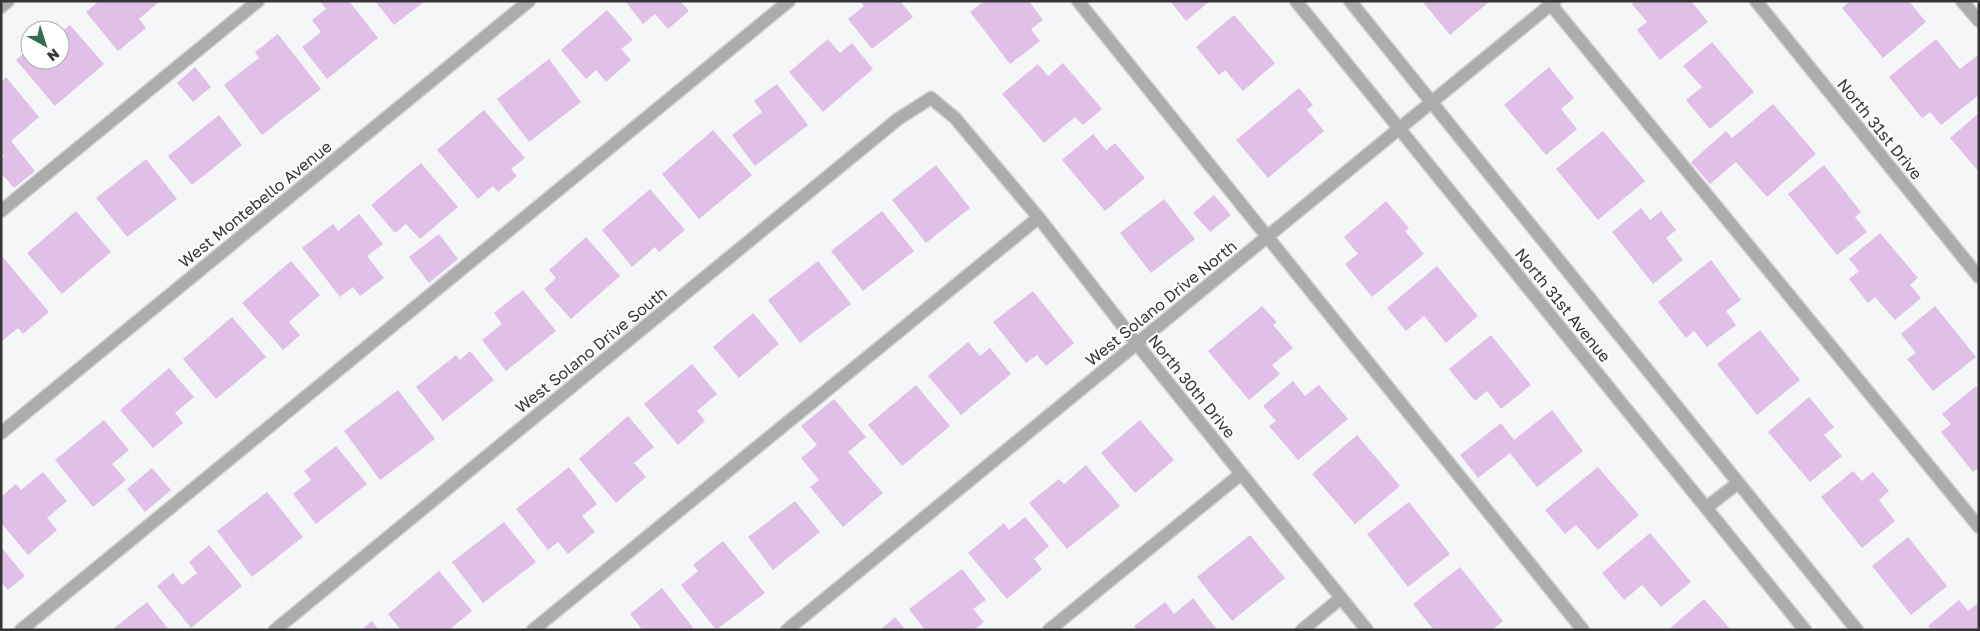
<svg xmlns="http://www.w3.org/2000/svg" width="1980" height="631" viewBox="0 0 1980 631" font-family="'Golos Text',sans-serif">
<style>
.building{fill:#e1c0e8}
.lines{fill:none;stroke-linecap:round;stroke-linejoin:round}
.minor-casing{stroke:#d2d3d5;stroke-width:15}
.minor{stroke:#adacab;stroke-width:12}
.labels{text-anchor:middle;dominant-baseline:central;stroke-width:4;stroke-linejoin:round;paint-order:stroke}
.street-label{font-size:16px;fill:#353536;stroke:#fff}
</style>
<rect width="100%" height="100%" fill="#f4f6f8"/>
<path class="building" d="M99 1H160L139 19 146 28 118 51 86 12Z
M320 1H349L378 38 327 79 302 47 321 32 312 20 326 9Z
M375 1H425L394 25Z
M625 1H680L689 11 668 29 655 14 643 24Z
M860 1H900L913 17 872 49 848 19 864 6Z
M984 1H1029L1043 20 1031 29 1040 41 1010 64 970 12Z
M1170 1H1210L1186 21Z
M1422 1H1490L1450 35Z
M1635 1H1691L1708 22 1660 60 1637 30 1647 22 1632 4Z
M1850 1H1909L1926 22 1883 58 1842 8Z
M607 10 633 40 621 49 631 60 606 82 596 70 586 79 561 50Z
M1234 15 1275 63 1243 91 1225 70 1219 75 1196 47Z
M70 25 104 64 55 106 16 60 30 48V60H60V33Z
M278 34 321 89 262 135 224 85 259 58 255 52Z
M828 39 840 53 852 43 873 69 823 112 789 72Z
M1936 39 1960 69 1978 55 1979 56V95L1941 125 1930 112 1922 118 1889 77Z
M1712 42 1754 92 1710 129 1686 100 1702 87 1683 66Z
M549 59 581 102 529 142 497 99Z
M1063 63 1102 109 1083 125 1075 117 1044 143 1002 94 1038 64 1048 76Z
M195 67 211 87 193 102 177 83Z
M1549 67 1574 98 1561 109 1577 129 1546 155 1504 105Z
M6 77 39 117 11 141 35 171 14 188 1 173V158L4 156 1 152V82Z
M777 84 808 125 755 166 732 135 762 112 754 101Z
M1299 88 1313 105 1307 110 1324 131 1268 178 1236 140Z
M1773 104 1816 154 1767 197 1736 162 1710 184 1691 162 1726 131 1732 138Z
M484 110 525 158 511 169 517 176 498 192 493 186 478 199 437 150Z
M1979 113V172L1950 138Z
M219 115 242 145 192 185 168 156Z
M713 130 752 175 699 219 662 174Z
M1603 131 1645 181 1598 220 1556 169Z
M1093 134 1106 150 1115 143 1145 178 1105 211 1062 160Z
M146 159 177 199 127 237 96 198Z
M421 163 458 207 420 239 406 224 395 233 371 205Z
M936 165 970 208 926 243 892 200Z
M1824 165 1861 212 1855 217 1867 232 1837 255 1788 194Z
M650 189 685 230 659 252 655 247 632 267 602 230Z
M1214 195 1231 215 1210 232 1193 213Z
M1164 199 1195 239 1151 273 1120 233Z
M1386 201 1409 228 1405 231 1424 254 1372 297 1345 264 1358 254 1344 237Z
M1641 208 1650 220 1661 211 1676 230 1666 238 1683 260 1653 284 1612 232Z
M76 211 111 252 62 294 27 253Z
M882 211 914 251 863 291 831 251Z
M359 214 383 244 367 256 384 278 360 296 353 287 340 297 302 248 333 224 338 231Z
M1880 233 1918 278 1910 285 1921 298 1895 320 1875 297 1868 303 1849 279 1859 271 1849 259Z
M439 234 458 259 429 283 409 257Z
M586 237 620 276 571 319 544 289 556 278 549 270Z
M1 255 49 312 23 334 18 328 1 342Z
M1711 260 1741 300 1726 311 1736 325 1707 347 1694 331 1686 338 1658 302Z
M291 261 320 295 289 322 300 335 283 350 242 303Z
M818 261 851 304 800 343 768 300Z
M1437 266 1478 316 1446 343 1424 316 1406 331 1387 308Z
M523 290 556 331 506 371 482 340 502 324 494 313Z
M1033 291 1074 343 1046 366 1037 355 1026 363 993 322Z
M1262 306 1277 322 1273 325 1293 348 1272 365 1280 374 1249 400 1208 351Z
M1935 306 1976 357 1933 391 1907 359 1916 353 1901 334Z
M753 313 779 344 739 378 713 347Z
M232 317 266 357 216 399 183 359Z
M1760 330 1800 380 1757 415 1717 364Z
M1491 335 1531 385 1501 409 1487 391 1475 401 1449 369Z
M968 342 980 356 990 348 1011 374 961 415 928 376Z
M470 351 494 380 443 421 416 387 456 355 460 360Z
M692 364 717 394 697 411 705 421 678 445 644 404Z
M169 368 194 397 175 413 183 423 153 448 120 410Z
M1293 381 1305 396 1319 385 1348 419 1298 460 1269 426 1276 421 1263 406Z
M916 385 950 426 902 466 868 425Z
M1976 386 1979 389V468L1973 472 1941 432 1951 424 1942 414Z
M398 390 435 439 380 480 344 431Z
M1809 397 1834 427 1824 435 1842 456 1810 482 1768 432Z
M834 399 866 437 848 452 883 493 843 527 810 487 819 480 801 458 817 445 801 426Z
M1552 410 1583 451 1537 487 1510 453 1478 478 1460 455 1501 423 1514 440Z
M628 416 654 447 634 463 646 477 616 503 579 459Z
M104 420 129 450 112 464 126 480 93 507 55 460Z
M1140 420 1174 460 1135 493 1101 453Z
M1357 435 1400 486 1355 524 1312 474Z
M336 446 367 484 316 524 293 494 311 480 304 471Z
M1086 465 1120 506 1067 549 1029 503 1059 479 1064 484Z
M569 467 597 504 582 516 595 532 568 554 558 542 548 550 516 509Z
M1598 467 1639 515 1598 550 1576 525 1565 534 1545 510Z
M152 468 171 490 145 512 127 489Z
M1853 471 1862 481 1873 472 1889 491 1879 500 1895 521 1862 548 1821 497Z
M43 472 67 501 47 518 57 530 28 555 1 523V497L16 484 21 490Z
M267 492 303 537 252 577 217 531Z
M795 501 820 532 773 570 748 537Z
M1409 502 1450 554 1408 587 1367 534Z
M1025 517 1049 546 1034 559 1042 569 1007 599 968 553 1004 523 1009 530Z
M504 522 536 562 483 603 452 562Z
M1650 533 1691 582 1661 607 1642 585 1624 600 1602 573Z
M1250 535 1285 578 1232 621 1197 577Z
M1908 537 1947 586 1911 615 1872 566Z
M723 541 765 593 716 630 681 585 698 571 693 565Z
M209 545 242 586 191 628 157 586 173 573 182 585 197 573 189 562Z
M1 547 25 576 8 590 1 582Z
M1460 567 1503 621 1492 630H1434L1413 604Z
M962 569 986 600 973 609 984 622 974 630H925L909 609Z
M439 571 472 611 449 630H401L388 614Z
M662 588 695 630H639L641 628 630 614Z
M1193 598 1217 630H1137L1134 626 1165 602 1174 614Z
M1704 599 1731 630H1668Z
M1959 600 1968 611 1979 602V630H1931L1928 626Z
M147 602 169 630H114L113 629Z
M895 617 906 630H880Z
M372 621 379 630H361Z"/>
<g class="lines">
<g class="minor-casing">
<path id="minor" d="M1078 1 1583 630
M1296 1 1805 630
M1350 1 1857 630
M1548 1 1979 527
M1756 1 1979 277
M1962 1 1979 21
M1 7 8 1
M1 211 258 1
M1 433 529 1
M1707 507 1738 483
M21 630 789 1
M275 630 898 119 931 98 955 118 1039 218 1137 344 1367 630
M533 630 1038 218
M787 630 1555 1
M1049 630 1241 474
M1302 630 1341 598"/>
</g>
<use href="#minor" class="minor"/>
</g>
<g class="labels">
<g class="street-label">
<text transform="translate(1880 129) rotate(51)">North 31st Drive</text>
<text transform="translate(255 204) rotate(-39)">West Montebello Avenue</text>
<text transform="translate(1161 303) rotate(-39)">West Solano Drive North</text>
<text transform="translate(1563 305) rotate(51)">North 31st Avenue</text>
<text transform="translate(591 350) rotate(-39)">West Solano Drive South</text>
<text transform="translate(1192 386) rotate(51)">North 30th Drive</text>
</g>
</g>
<rect width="1980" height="631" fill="none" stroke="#353536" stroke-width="5"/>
<g transform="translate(45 45) rotate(141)"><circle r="24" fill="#ffffff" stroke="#aeaeaf"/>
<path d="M0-4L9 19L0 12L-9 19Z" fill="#346b51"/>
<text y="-8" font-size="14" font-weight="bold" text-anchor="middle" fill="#353536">N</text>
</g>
</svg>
